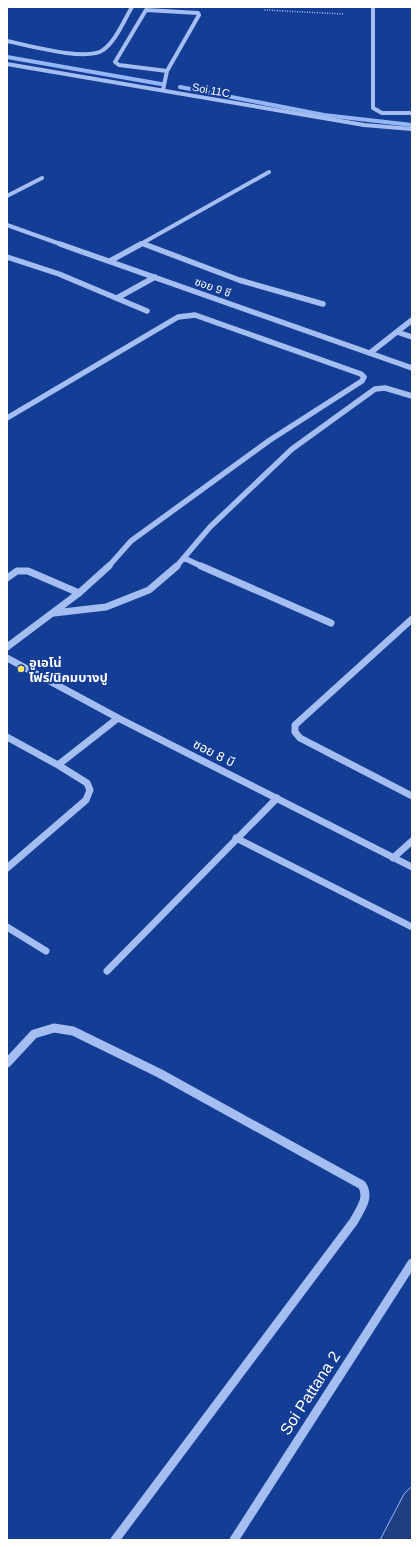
<svg xmlns="http://www.w3.org/2000/svg" width="419" height="1547" viewBox="0 0 419 1547" font-family="Arial,'Noto Sans Thai',sans-serif">
<style>
.water{fill:#203f82;stroke:#96b7f5}
.lines{fill:none;stroke-linecap:round;stroke-linejoin:round}
.stream{stroke:#96b7f5;stroke-width:4}
.path{stroke:#a4bef2;stroke-width:1.5;stroke-dasharray:1 1.5;stroke-linecap:butt}
.minor-far3{stroke:#a4bef2;stroke-width:4}
.minor-far2{stroke:#a4bef2;stroke-width:5.5}
.minor-far1{stroke:#a4bef2;stroke-width:7}
.minor{stroke:#a4bef2;stroke-width:9}
.poi-dot{fill:#ffe566;stroke:#143d96;stroke-width:1.5}
.labels{text-anchor:middle;dominant-baseline:central;stroke-width:4;stroke-linejoin:round;paint-order:stroke}
.far-street-label{font-size:11px;fill:#fff;stroke:#143d96}
.poi-label{font-size:13px;font-weight:bold;fill:#fff;stroke:#143d96;text-anchor:start}
.street-label{font-size:13px;fill:#fff;stroke:#143d96}
.near-street-label{font-size:16px;fill:#fff;stroke:#143d96}
</style>
<rect width="100%" height="100%" fill="#143d96"/>
<path class="water" d="M412 1486V1540H380L404 1494Z"/>
<g class="lines">
<path class="stream" d="M7 57 161 84
M180 87 324 115 412 125"/>
<path class="path" d="M265 7V10L343 14"/>
<path class="minor-far3" d="M373 7V108L382 113H412
M146 10 198 13 199 15 167 71 119 65 115 62Z
M7 41C27 45 87 62 103 50 116 41 124 20 132 7
M7 64 364 125 412 129
M163 90 167 71
M7 196 42 178
M7 225 63 245
M142 243 147 245
M139 245 269 172"/>
<path class="minor-far2" d="M60 244 412 368
M144 244 239 280 323 304
M7 257 59 274 147 311
M110 261 141 244
M117 298 155 277
M397 332 412 337
M370 353 412 320
M7 418 178 317 195 315 361 374 364 377 362 381 270 440 131 541 108 567
M184 558 203 567
M176 567 210 527 292 449 375 389 385 388 412 396"/>
<path class="minor-far1" d="M201 566 331 623
M7 578 17 571H28L79 593
M54 613 106 607 149 590 177 566
M412 619 295 725V732L300 738 412 796
M7 647 79 593 109 566
M7 658 118 718 412 867
M7 737 58 765 118 718
M236 838 412 927
M393 858 412 841
M7 868 86 800 90 790 87 783 58 765
M7 927 46 951
M107 971 277 798"/>
<path class="minor" d="M7 1063 34 1034 54 1028 73 1031 159 1073 362 1185C370 1198 360 1209 354 1221L115 1540
M234 1540 412 1263"/>
</g>
<circle class="poi-dot" cx="21" cy="669" r="4"/>
<g class="labels">
<g class="far-street-label">
<text transform="translate(211 90) rotate(10)">Soi 11C</text>
<text transform="translate(213 287) rotate(20)">ซอย 9 ซี</text>
</g>
<g class="poi-label">
<text x="29" y="662">อูเอโน่<tspan x="29" dy="15">ไฟร์/นิคมบางปู</tspan></text>
</g>
<g class="street-label">
<text transform="translate(214 753) rotate(27)">ซอย 8 บี</text>
</g>
<g class="near-street-label">
<text transform="translate(310 1393) rotate(-57)">Soi Pattana 2</text>
</g>
</g>
<rect width="419" height="1547" fill="none" stroke="#ffffff" stroke-width="16"/>
</svg>
